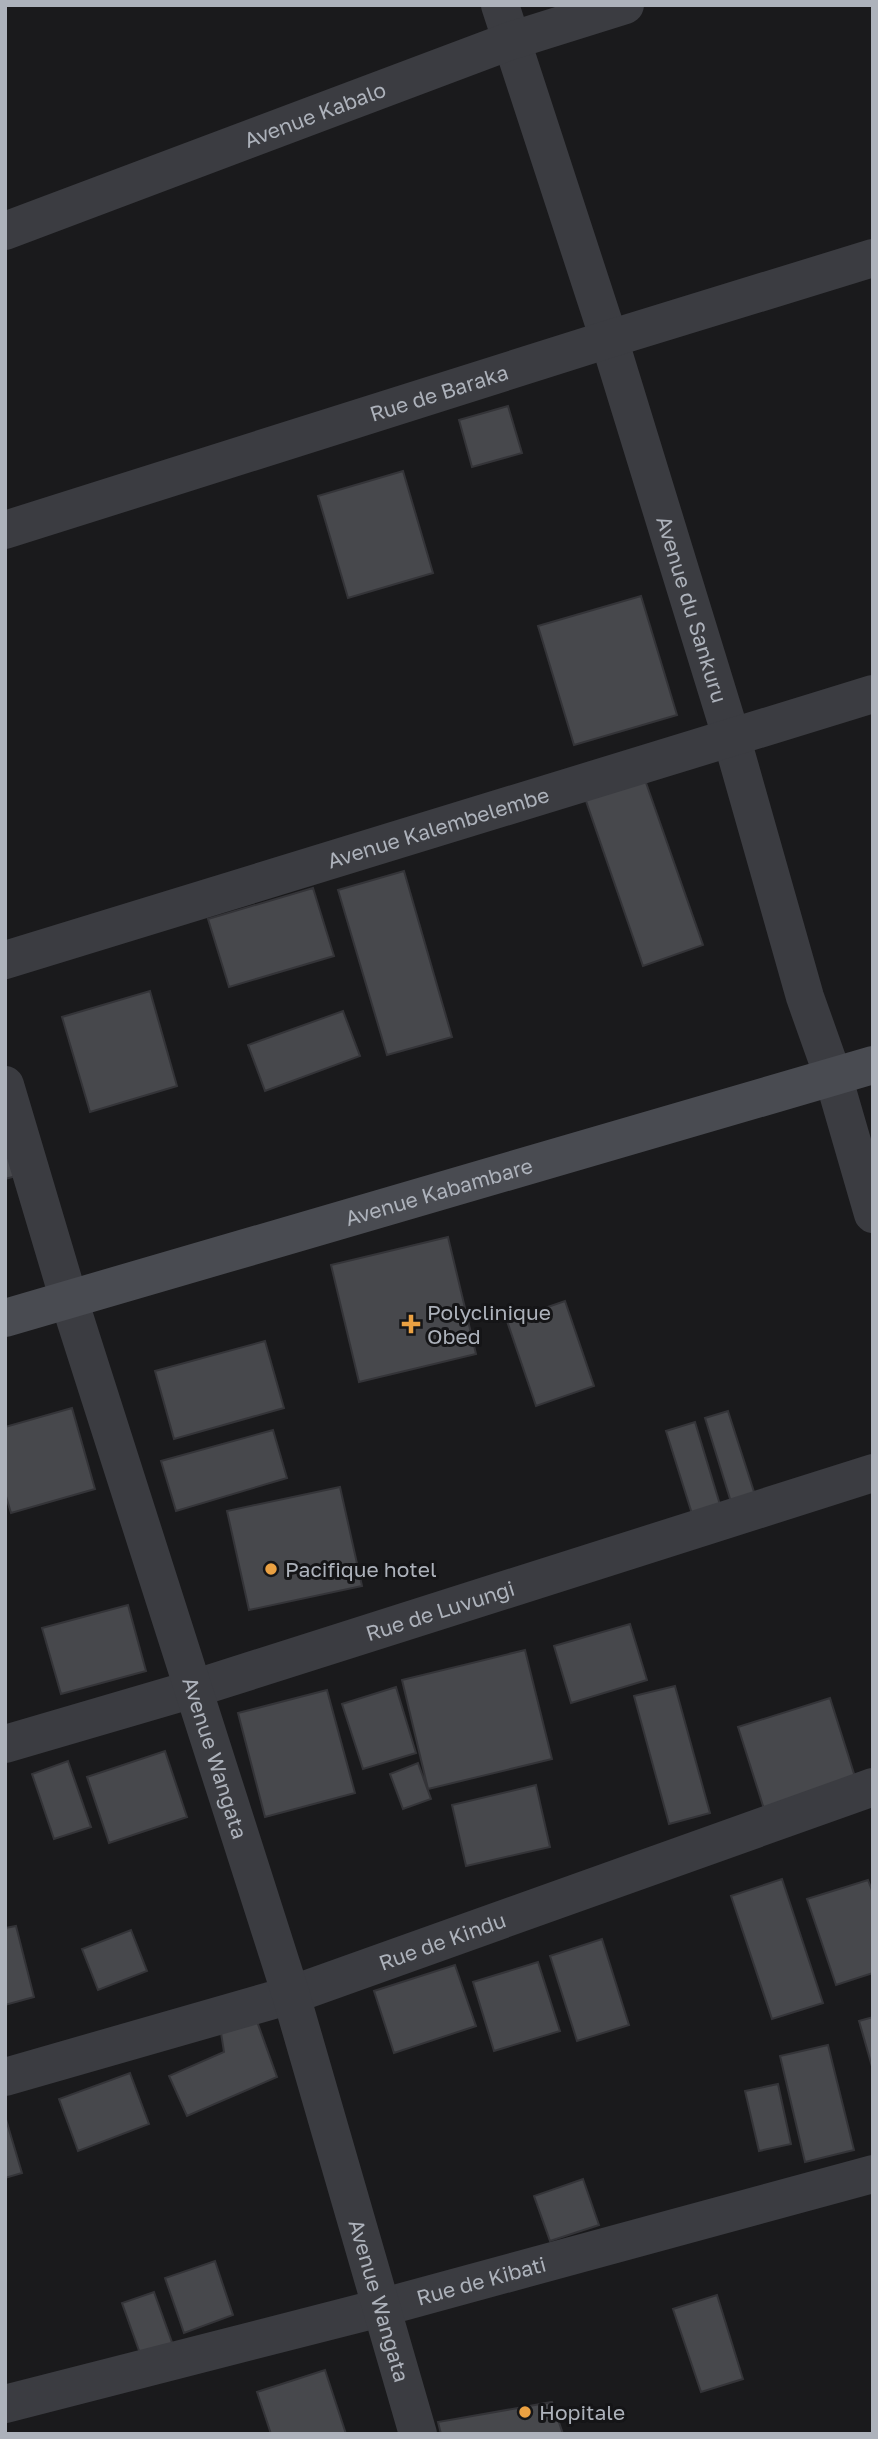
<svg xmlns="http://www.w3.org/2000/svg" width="878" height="2439" viewBox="0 0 878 2439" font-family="'Golos Text',sans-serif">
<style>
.building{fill:#47484c;stroke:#343438;stroke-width:2}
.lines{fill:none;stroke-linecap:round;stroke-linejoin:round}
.minor{stroke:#3b3c41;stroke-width:38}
.tertiary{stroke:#3b3c41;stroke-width:38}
.secondary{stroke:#494b51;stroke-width:38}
.poi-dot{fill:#eba142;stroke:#151517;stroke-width:2.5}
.labels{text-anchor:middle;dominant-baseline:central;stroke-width:6;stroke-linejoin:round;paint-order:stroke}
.street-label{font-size:21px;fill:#adb2bb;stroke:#151517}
.poi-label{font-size:21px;fill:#adb2bb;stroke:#151517;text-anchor:start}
</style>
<rect width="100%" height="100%" fill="#1a1a1c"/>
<path class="building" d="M508 406 522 453 472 467 459 420Z
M403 471 433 573 348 598 318 496Z
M641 596 677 715 574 745 538 626Z
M644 777 703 945 643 966 585 798Z
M404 871 452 1037 387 1055 338 890Z
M313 888 334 956 229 987 208 919Z
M150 991 177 1086 90 1112 62 1017Z
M343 1011 360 1056 265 1091 248 1045Z
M5 1123 20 1175 5 1179Z
M448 1237 476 1354 359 1382 331 1265Z
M565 1301 594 1386 536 1406 507 1321Z
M265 1341 284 1408 174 1439 155 1371Z
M72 1408 95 1489 11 1513 5 1493V1427Z
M728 1411 755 1495 731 1502 705 1418Z
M695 1422 721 1508 693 1517 666 1431Z
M273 1430 287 1478 176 1511 161 1461Z
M340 1487 362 1586 249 1610 227 1511Z
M128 1605 146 1671 61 1694 42 1628Z
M630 1624 647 1680 571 1703 554 1646Z
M525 1650 552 1759 428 1789 402 1680Z
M675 1686 710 1813 669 1824 634 1696Z
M396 1687 416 1753 363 1769 342 1704Z
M327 1690 355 1793 265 1817 238 1713Z
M830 1698 856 1780 764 1809 738 1727Z
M165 1751 187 1817 109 1843 87 1777Z
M68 1761 91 1827 54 1839 32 1774Z
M418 1763 431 1799 403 1809 390 1774Z
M536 1785 550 1847 466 1866 452 1805Z
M782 1879 823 2003 772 2019 731 1896Z
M868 1880 873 1893V1973L836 1985 807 1899Z
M16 1926 34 1997 5 2005V1928Z
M131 1930 147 1971 98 1990 82 1949Z
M602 1939 629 2025 577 2041 550 1956Z
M538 1962 560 2031 494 2051 473 1982Z
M455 1965 476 2026 394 2053 374 1991Z
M254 2013 277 2077 187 2116 169 2076 224 2052 219 2020Z
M873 2017V2070L859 2021Z
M828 2045 854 2150 805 2162 780 2056Z
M130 2073 149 2124 78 2151 59 2099Z
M778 2084 791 2144 759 2151 745 2091Z
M5 2116 22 2173 5 2178Z
M583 2179 599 2225 550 2241 534 2196Z
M215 2261 233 2315 184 2333 165 2278Z
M154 2292 174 2348 142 2359 122 2303Z
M717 2295 743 2379 701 2392 673 2309Z
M325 2370 346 2434H271L257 2392Z
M552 2402 563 2434H441L438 2422Z"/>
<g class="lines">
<g class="minor">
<path id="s1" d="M500 5 609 339 731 736 805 997 833 1076 873 1214"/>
<path id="s2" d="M5 231 510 41 625 5"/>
<path id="s3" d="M5 530 609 339 873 258"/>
<path id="s4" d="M5 960 873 694"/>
<path id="s5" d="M5 1744 193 1689 873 1473"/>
<path id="s6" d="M5 2077 291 1995 873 1787"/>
<path id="s7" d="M5 2404 380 2308 873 2174"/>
</g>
<path class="tertiary" id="s8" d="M5 1085 69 1300 291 1995 418 2434"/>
<path class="secondary" id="s9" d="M5 1318 873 1065"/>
</g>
<g class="poi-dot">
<path d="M407.5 1313.5h7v7h7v7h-7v7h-7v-7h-7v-7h7z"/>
<circle cx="271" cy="1569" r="7"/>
<circle cx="525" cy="2412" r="7"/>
</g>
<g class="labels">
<g class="street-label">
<text stroke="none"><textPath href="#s2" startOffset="331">Avenue Kabalo</textPath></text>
<text stroke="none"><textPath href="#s3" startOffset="455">Rue de Baraka</textPath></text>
<text stroke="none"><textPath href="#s1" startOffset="634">Avenue du Sankuru</textPath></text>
<text stroke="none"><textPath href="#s4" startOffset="453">Avenue Kalembelembe</textPath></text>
<text stroke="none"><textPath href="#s9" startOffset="452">Avenue Kabambare</textPath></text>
<text stroke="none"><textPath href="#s5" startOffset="455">Rue de Luvungi</textPath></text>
<text stroke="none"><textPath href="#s8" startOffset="705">Avenue Wangata</textPath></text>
<text stroke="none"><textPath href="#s6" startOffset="458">Rue de Kindu</textPath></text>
<text stroke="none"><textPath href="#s7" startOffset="492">Rue de Kibati</textPath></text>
<text stroke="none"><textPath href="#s8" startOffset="1272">Avenue Wangata</textPath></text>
</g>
<g class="poi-label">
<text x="427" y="1312">Polyclinique<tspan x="427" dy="24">Obed</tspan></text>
<text x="285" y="1569">Pacifique hotel</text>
<text x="539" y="2412">Hopitale</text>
</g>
</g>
<rect width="878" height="2439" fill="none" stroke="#adb2bb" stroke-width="14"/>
</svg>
